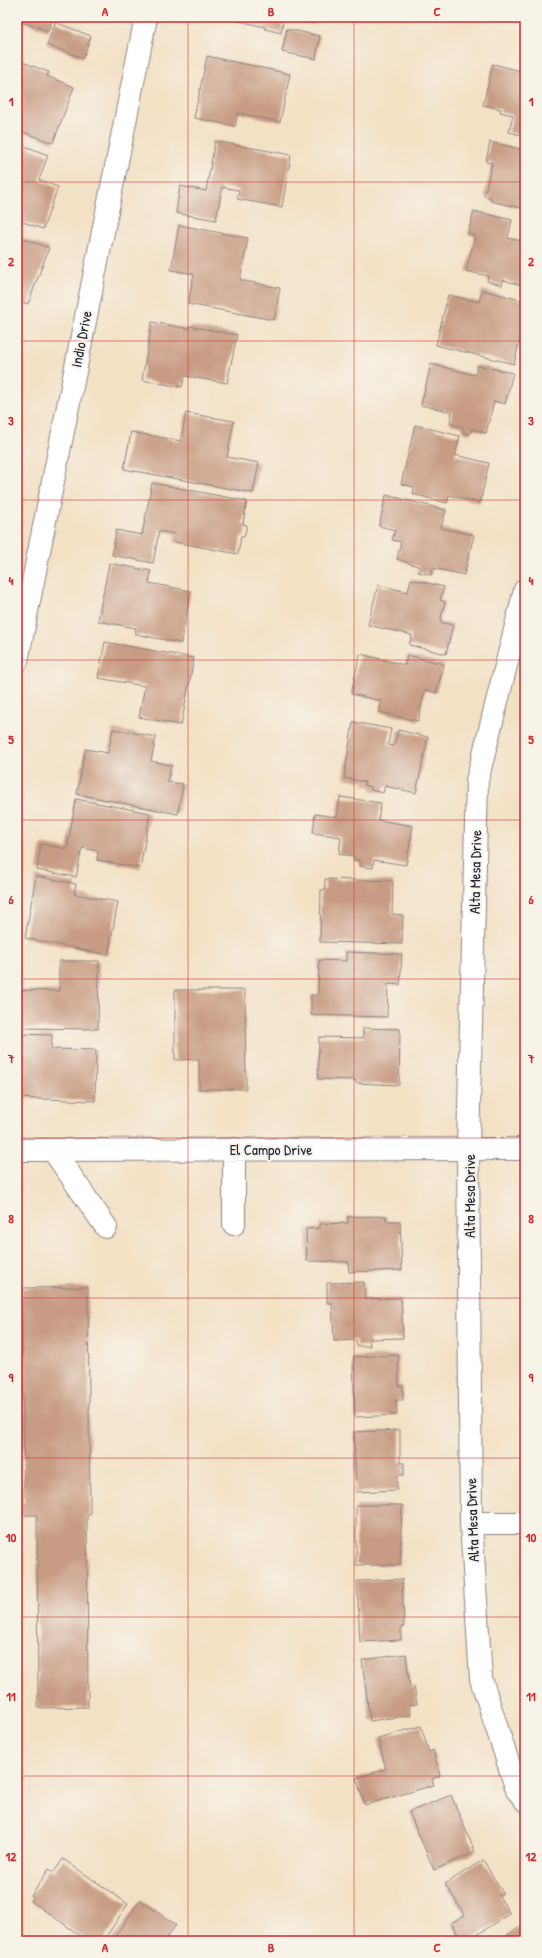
<svg xmlns="http://www.w3.org/2000/svg" width="542" height="1958" viewBox="0 0 542 1958" font-family="'Patrick Hand',sans-serif">
<style>
.building{fill:#c89b84}
.lines{fill:none;stroke-linecap:round;stroke-linejoin:round}
.minor-casing{stroke:#8a8280;stroke-width:24}
.minor{stroke:#fff;stroke-width:22}
.grid{fill:none;stroke:#d62828;stroke-width:1;stroke-opacity:0.55}
.labels{text-anchor:middle;dominant-baseline:central;stroke-width:4;stroke-linejoin:round;paint-order:stroke}
.street-label{font-size:15px;fill:#22223b;stroke:#f7f3e8}
.neatline{fill:none;stroke:#d62828;stroke-width:1.5}
.grid-label{font-size:13px;text-anchor:middle;font-weight:bold;fill:#d62828}
</style>
<rect width="100%" height="100%" fill="#f7f3e8"/>
<filter id="ink" filterUnits="userSpaceOnUse"><feTurbulence type="fractalNoise" baseFrequency=".025" numOctaves="2"/><feDisplacementMap in="SourceGraphic" scale="8" xChannelSelector="R" yChannelSelector="G"/><feConvolveMatrix kernelMatrix="1 2 1 2 8 2 1 2 1" color-interpolation-filters="sRGB"/></filter>
<filter id="wash" filterUnits="userSpaceOnUse"><feTurbulence type="fractalNoise" baseFrequency=".012" numOctaves="4" result="noise"/><feDisplacementMap in="SourceGraphic" scale="16" xChannelSelector="R" yChannelSelector="G"/><feGaussianBlur stdDeviation="0.9" result="paint"/><feColorMatrix in="noise" values="0 0 0 0 0 0 0 0 0 0 0 0 0 0 0 0 0 1.4 0 .05"/><feComposite in="paint" operator="in"/></filter>
<g filter="url(#wash)">
<rect width="100%" height="100%" fill="#f3e1c6"/>
<g id="blocks">
<path class="building" d="M17 17H53L48 31 17 20Z
M223 17H284L281 33 265 29V27Z
M285 17H315L314 24Z
M55 22 91 36 83 58 47 45Z
M287 29 320 36 316 59 282 52Z
M207 56 290 74 280 122 238 113 235 126 194 118Z
M17 60 49 72 47 76 74 87 53 143 17 130Z
M493 64 525 72V136L509 132 513 115 500 112 501 109 483 105Z
M215 141 291 155 282 207 237 199 239 190 222 187 216 220 176 213 180 186 206 191Z
M490 142 525 150V209L490 201 491 197 484 196 492 163 486 162Z
M17 143 48 155 39 180 58 187 43 229 17 220Z
M474 211 512 220 508 238 525 242V286L503 280 502 285 487 281 488 276 466 271 475 236 468 234Z
M179 225 248 238 240 280 280 288 274 320 188 304 194 274 171 270Z
M17 236 49 248 28 304 17 300Z
M482 290 525 301V318L514 364 436 345 448 295 479 302Z
M152 322 189 329V326L237 335 227 383 185 376 182 387 142 380Z
M431 364 475 375 477 365 513 373 505 404 494 401 486 433 472 429 470 434 462 432 463 427 450 424 452 412 421 405Z
M186 413 234 421 227 457 259 463 253 493 124 469 131 432 181 441Z
M415 425 460 436 455 455 489 463 480 503 449 495 447 503 413 494 414 487 401 484Z
M152 483 247 501 243 524 247 525 244 537 241 536 238 554 174 542 175 534 159 531 153 563 112 555 116 530 142 535Z
M386 495 446 510 441 528 474 535 464 575 433 568 431 575 418 572 420 567 397 559 401 542 392 540 395 530 379 526Z
M109 563 151 571 149 583 191 591 181 643 135 634 136 628 98 621Z
M411 579 444 587 440 600 445 602 440 622 453 625 446 654 409 645 412 635 368 625 378 585 408 592Z
M105 642 194 658 181 725 139 717 145 686 98 678Z
M360 654 405 665 407 655 444 664 436 693 425 690 418 721 379 712 382 701 351 694Z
M353 722 391 729 388 745 394 746 398 730 428 737 416 793 385 786 383 793 371 790V787L364 785 365 782 344 778Z
M113 729 156 737 151 761 171 765 167 782 183 784 178 814 77 794 85 749 108 753Z
M340 797 381 803 378 820 413 826 406 865 374 860 373 868 360 866V861L354 860V856L339 854 341 837 313 833 315 814 337 817Z
M76 799 150 813 140 868 97 860 98 851 82 848 76 877 37 870 41 844 67 849Z
M36 876 76 884 74 894 118 902 108 955 25 938Z
M325 879 393 881 392 914 403 915 402 944 320 942 321 890H325Z
M346 952 402 954 400 985 388 984 387 1017 311 1015V995H318L319 960 346 961Z
M59 961H99L98 1029 17 1028V990L59 991Z
M175 990H245L246 1089H199V1059L175 1060Z
M363 1028 400 1029 399 1085 356 1083V1080L318 1079 319 1037 363 1038Z
M17 1034 52 1035 51 1049 96 1050 95 1101 17 1098Z
M386 1216 387 1221H400L402 1270 349 1272 348 1262 307 1261 306 1229 320 1228V1224L348 1223 347 1217Z
M364 1282 365 1299 401 1298 403 1338 369 1339 370 1346H357L356 1340 334 1341 332 1303H327V1283Z
M88 1287 90 1515H87L88 1707 38 1708 37 1515H17V1503H24L22 1288Z
M398 1355 399 1386H403V1400H396L397 1415 355 1417 353 1357Z
M400 1430V1463H404V1475H397V1490L356 1492 354 1432Z
M356 1505H402L400 1565H356Z
M402 1579 404 1627H401V1640L360 1642 357 1581Z
M406 1654 410 1687 414 1686 417 1704 409 1705 411 1715 370 1721 362 1660Z
M421 1726 429 1752 433 1750 440 1776 432 1779 434 1785 365 1805 356 1778 386 1769 378 1738Z
M451 1795 475 1852 434 1870 409 1812Z
M63 1859 128 1904 103 1941H88L31 1901 33 1897 31 1896 49 1869 54 1872Z
M483 1860 503 1893 499 1896 510 1914 467 1941H462L451 1923 465 1915 445 1884Z
M140 1900 176 1925 165 1941H112Z
M525 1922V1941H500Z"/>
</g>
</g>
<g filter="url(#ink)">
<use href="#blocks" fill-opacity="0" stroke="#8a8280" stroke-width="1"/>
<g class="lines">
<g class="minor-casing">
<path id="minor" d="M525 590 477 781 468 1148 471 1523 481 1679 517 1790 525 1800
M17 661 146 17
M17 1150 525 1149
M53 1150 106 1227
M234 1224V1149
M471 1523H525"/>
</g>
<use href="#minor" class="minor"/>
</g>
</g>
<path class="grid" d="M188 17V1941M354 17V1941M17 182H525M17 341H525M17 500H525M17 660H525M17 820H525M17 979H525M17 1138H525M17 1298H525M17 1458H525M17 1617H525M17 1776H525"/>
<g class="labels">
<g class="street-label">
<text transform="translate(81 339) rotate(-79)">Indio Drive</text>
<text transform="translate(475 872) rotate(-89)">Alta Mesa Drive</text>
<text x="271" y="1149">El Campo Drive</text>
<text transform="translate(469 1196) rotate(-90)">Alta Mesa Drive</text>
<text transform="translate(472 1520) rotate(-92)">Alta Mesa Drive</text>
</g>
</g>
<rect width="542" height="1958" fill="none" stroke="#f7f3e8" stroke-width="44"/>
<rect x="22" y="22" width="498" height="1914" class="neatline"/>
<g class="grid-label">
<text x="105" y="16">A</text>
<text x="271" y="16">B</text>
<text x="437" y="16">C</text>
<text x="11" y="106">1</text>
<text x="531" y="106">1</text>
<text x="11" y="266">2</text>
<text x="531" y="266">2</text>
<text x="11" y="425">3</text>
<text x="531" y="425">3</text>
<text x="11" y="585">4</text>
<text x="531" y="585">4</text>
<text x="11" y="744">5</text>
<text x="531" y="744">5</text>
<text x="11" y="904">6</text>
<text x="531" y="904">6</text>
<text x="11" y="1063">7</text>
<text x="531" y="1063">7</text>
<text x="11" y="1223">8</text>
<text x="531" y="1223">8</text>
<text x="11" y="1382">9</text>
<text x="531" y="1382">9</text>
<text x="11" y="1542">10</text>
<text x="531" y="1542">10</text>
<text x="11" y="1701">11</text>
<text x="531" y="1701">11</text>
<text x="11" y="1861">12</text>
<text x="531" y="1861">12</text>
<text x="105" y="1952">A</text>
<text x="271" y="1952">B</text>
<text x="437" y="1952">C</text>
</g>
</svg>
